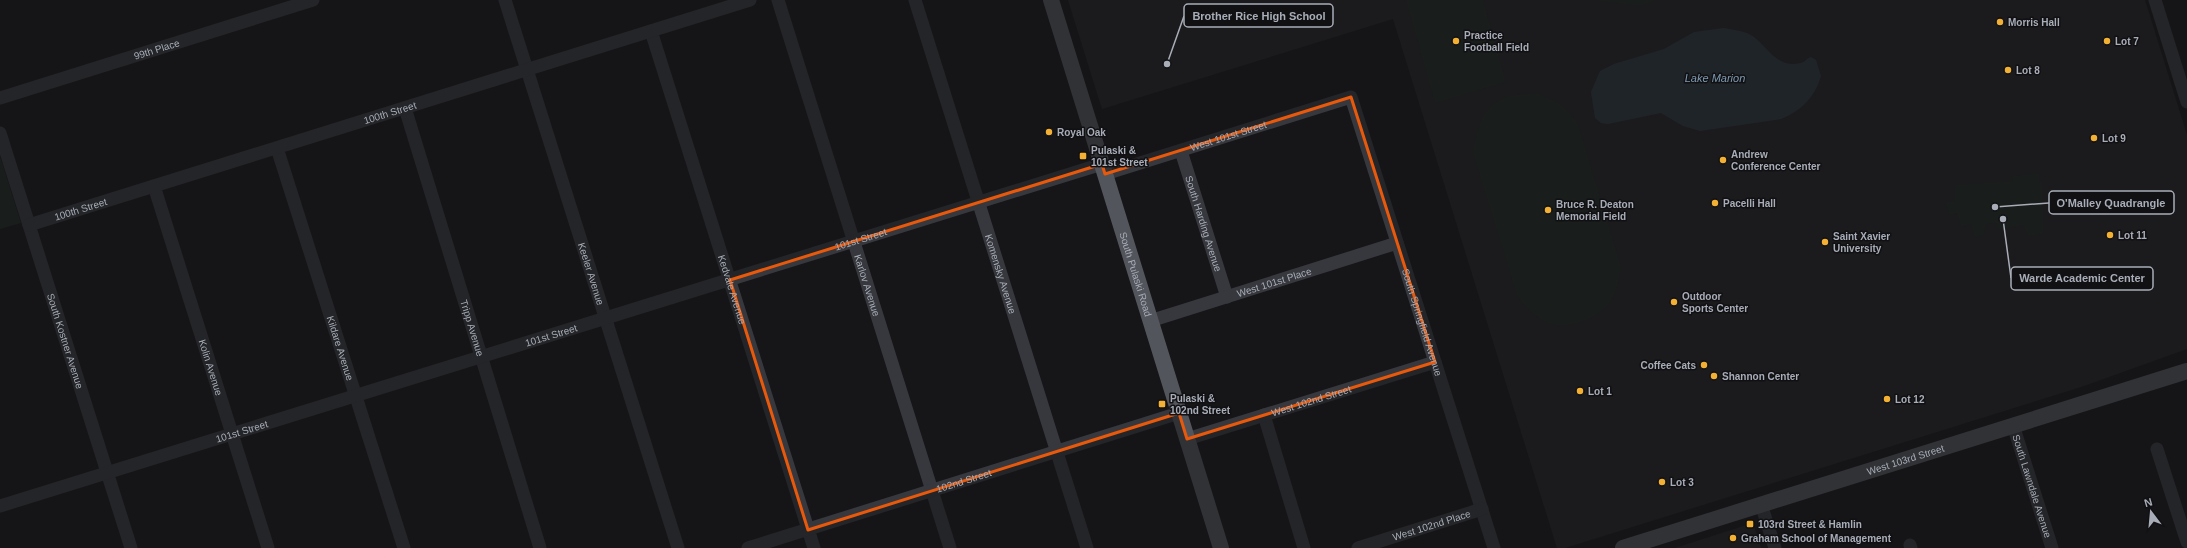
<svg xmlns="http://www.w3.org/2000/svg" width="2187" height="548" viewBox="0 0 2187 548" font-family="Helvetica,sans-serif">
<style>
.built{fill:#222225}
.green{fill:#1e261f}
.water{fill:#2c353c}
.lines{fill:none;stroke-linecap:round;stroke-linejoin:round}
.minor{stroke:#37383d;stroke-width:13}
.major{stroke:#53555c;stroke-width:16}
.marked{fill:none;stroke:#e8590c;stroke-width:3;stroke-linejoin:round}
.poi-dot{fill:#f2b134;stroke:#111113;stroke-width:1.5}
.labels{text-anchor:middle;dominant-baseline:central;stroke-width:3;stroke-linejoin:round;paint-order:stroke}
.poi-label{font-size:10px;font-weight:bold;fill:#a8adb8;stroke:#111113;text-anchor:start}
.street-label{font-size:10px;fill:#a8adb8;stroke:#111113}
.water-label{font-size:11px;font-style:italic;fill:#7f9bb3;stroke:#111113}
.leader{fill:none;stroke:#a8adb8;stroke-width:1.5}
.callout-dot{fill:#a8adb8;stroke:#111113;stroke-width:1.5}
.callout{fill:#111113;stroke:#a8adb8;stroke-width:1.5}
.callout-label{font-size:11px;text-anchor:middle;font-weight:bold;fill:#a8adb8}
</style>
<rect width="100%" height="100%" fill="#161618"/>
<path class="built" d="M1068 0H2145L2187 135V349L2081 387 1565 548H1557L1393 19 1102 109Z
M1753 523 1761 548H1675Z"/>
<path class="green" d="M1406 0H1483L1506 82 1435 103Z
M1593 0H1657L1640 6Z
M1535 93C1557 101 1564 104 1578 124L1621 267C1619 280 1616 295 1608 305 1596 319 1569 329 1551 324 1539 321 1523 305 1517 295L1473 153C1476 131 1482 104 1507 97 1515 94 1526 95 1535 93Z
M0 156 21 223 0 229Z
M2039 173V182H2042L2044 234 2028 236 2023 225 1998 230 1997 223 1986 224 1984 232 1986 234 1975 238 1971 224 1961 227 1957 213 1949 215 1945 202 1954 201 1955 185 2012 181 2013 176Z"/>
<path class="water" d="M1724 28C1734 30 1746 31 1754 37 1769 49 1778 69 1801 63 1805 62 1807 58 1811 57L1816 60 1821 76C1815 97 1801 111 1781 119L1700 131 1683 126 1661 113 1608 124 1601 123 1595 118 1591 92 1600 71 1614 64 1664 49 1694 32Z"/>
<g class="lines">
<g class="minor">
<path id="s1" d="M505 0 678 548"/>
<path id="s2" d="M778 0 950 548"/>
<path id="s3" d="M915 0 1087 548"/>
<path d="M2155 0 2187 102"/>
<path id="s4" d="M651 31 814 548"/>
<path id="s5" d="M0 98 313 0"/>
<path id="s6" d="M405 108 540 548"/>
<path id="s7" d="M0 133 131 548"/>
<path id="s8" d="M277 148 404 548"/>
<path id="s9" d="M1181 151 1227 297"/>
<path id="s10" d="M1105 174 1351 97 1494 548"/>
<path id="s11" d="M154 186 268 548"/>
<path id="s12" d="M29 225 750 0"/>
<path id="s13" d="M1150 321 1397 243"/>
<path d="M1264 415 1304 548"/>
<path id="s14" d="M2013 425 2052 548"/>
<path id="s15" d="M1187 439 1435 362"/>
<path d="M2157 449 2187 542"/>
<path d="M1761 504 1775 548"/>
<path id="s16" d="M0 506 1102 164"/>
<path d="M1910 545 1911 548"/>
<path id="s17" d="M748 548 1179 413"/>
<path id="s18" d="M1358 548 1482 509"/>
</g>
<g class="major">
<path id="s19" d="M1051 0 1221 548"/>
<path id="s20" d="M1623 548 2187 371"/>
</g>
</g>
<path d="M0 0H2187V548H0ZM1351 97 1435 362 1187 439 1179 413 808 530 730 280 1102 164 1105 174Z" fill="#161618" fill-opacity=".55" fill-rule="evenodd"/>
<path class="marked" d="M1351 97 1435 362 1187 439 1179 413 808 530 730 280 1102 164 1105 174Z"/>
<g class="poi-dot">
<circle cx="2000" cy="22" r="4"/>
<circle cx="1456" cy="41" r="4"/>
<circle cx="2107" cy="41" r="4"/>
<circle cx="2008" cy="70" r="4"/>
<circle cx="1049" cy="132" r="4"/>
<circle cx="2094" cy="138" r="4"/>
<rect x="1079" y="152" width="8" height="8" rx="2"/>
<circle cx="1723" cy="160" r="4"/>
<circle cx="1715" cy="203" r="4"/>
<circle cx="1548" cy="210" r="4"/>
<circle cx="2110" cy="235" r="4"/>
<circle cx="1825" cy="242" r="4"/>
<circle cx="1674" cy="302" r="4"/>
<circle cx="1704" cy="365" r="4"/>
<circle cx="1714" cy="376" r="4"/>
<circle cx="1580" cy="391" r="4"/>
<circle cx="1887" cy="399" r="4"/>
<rect x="1158" y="400" width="8" height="8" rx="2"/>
<circle cx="1662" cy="482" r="4"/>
<rect x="1746" y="520" width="8" height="8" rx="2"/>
<circle cx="1733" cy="538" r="4"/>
</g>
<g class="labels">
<g class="poi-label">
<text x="2008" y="22">Morris Hall</text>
<text x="1464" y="35">Practice<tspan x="1464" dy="12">Football Field</tspan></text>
<text x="2115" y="41">Lot 7</text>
<text x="2016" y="70">Lot 8</text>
<text x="1057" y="132">Royal Oak</text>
<text x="2102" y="138">Lot 9</text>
<text x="1091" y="150">Pulaski &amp;<tspan x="1091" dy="12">101st Street</tspan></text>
<text x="1731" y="154">Andrew<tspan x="1731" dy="12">Conference Center</tspan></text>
<text x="1723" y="203">Pacelli Hall</text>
<text x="1556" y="204">Bruce R. Deaton<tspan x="1556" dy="12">Memorial Field</tspan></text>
<text x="2118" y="235">Lot 11</text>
<text x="1833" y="236">Saint Xavier<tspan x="1833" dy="12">University</tspan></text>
<text x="1682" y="296">Outdoor<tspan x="1682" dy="12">Sports Center</tspan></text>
<text x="1696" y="365" text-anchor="end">Coffee Cats</text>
<text x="1722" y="376">Shannon Center</text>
<text x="1588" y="391">Lot 1</text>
<text x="1170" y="398">Pulaski &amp;<tspan x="1170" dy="12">102nd Street</tspan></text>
<text x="1895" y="399">Lot 12</text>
<text x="1670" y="482">Lot 3</text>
<text x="1758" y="524">103rd Street &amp; Hamlin</text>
<text x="1741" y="538">Graham School of Management</text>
</g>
<g class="street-label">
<text stroke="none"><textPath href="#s5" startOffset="164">99th Place</textPath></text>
<text stroke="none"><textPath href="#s12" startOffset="378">100th Street</textPath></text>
<text stroke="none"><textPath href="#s10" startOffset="129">West 101st Street</textPath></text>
<text stroke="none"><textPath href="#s12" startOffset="54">100th Street</textPath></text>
<text stroke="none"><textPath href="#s9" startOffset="76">South Harding Avenue</textPath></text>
<text stroke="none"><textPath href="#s16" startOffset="901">101st Street</textPath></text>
<text stroke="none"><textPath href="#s1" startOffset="287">Keeler Avenue</textPath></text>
<text stroke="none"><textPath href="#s3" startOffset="287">Komensky Avenue</textPath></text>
<text stroke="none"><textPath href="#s19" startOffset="287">South Pulaski Road</textPath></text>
<text stroke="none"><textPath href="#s13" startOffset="130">West 101st Place</textPath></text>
<text stroke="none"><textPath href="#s2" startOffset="299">Karlov Avenue</textPath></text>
<text stroke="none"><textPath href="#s4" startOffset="271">Kedvale Avenue</textPath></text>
<text stroke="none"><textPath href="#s10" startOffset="494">South Springfield Avenue</textPath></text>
<text stroke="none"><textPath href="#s6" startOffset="230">Tripp Avenue</textPath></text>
<text stroke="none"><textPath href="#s16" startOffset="577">101st Street</textPath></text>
<text stroke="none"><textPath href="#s7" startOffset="218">South Kostner Avenue</textPath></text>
<text stroke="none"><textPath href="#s8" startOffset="210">Kildare Avenue</textPath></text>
<text stroke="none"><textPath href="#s11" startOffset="190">Kolin Avenue</textPath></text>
<text stroke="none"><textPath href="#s15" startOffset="130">West 102nd Street</textPath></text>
<text stroke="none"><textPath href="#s16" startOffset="253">101st Street</textPath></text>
<text stroke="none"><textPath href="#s20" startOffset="296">West 103rd Street</textPath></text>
<text stroke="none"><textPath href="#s17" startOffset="226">102nd Street</textPath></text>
<text stroke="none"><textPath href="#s14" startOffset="64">South Lawndale Avenue</textPath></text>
<text stroke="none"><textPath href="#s18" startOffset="77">West 102nd Place</textPath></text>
</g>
<g class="water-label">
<text x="1715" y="78">Lake Marion</text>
</g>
</g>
<path class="leader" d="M1167 64L1184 16M1995 207L2049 203M2003 219L2011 278"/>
<g class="callout-dot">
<circle cx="1167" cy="64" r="4"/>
<circle cx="1995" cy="207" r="4"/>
<circle cx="2003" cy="219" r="4"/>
</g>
<g class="callout">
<rect x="1184" y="4" width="149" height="23" rx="4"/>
<rect x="2049" y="191" width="125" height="23" rx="4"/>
<rect x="2011" y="267" width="142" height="23" rx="4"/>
</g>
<g class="callout-label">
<text x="1259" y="20">Brother Rice High School</text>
<text x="2111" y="207">O'Malley Quadrangle</text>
<text x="2082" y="282">Warde Academic Center</text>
</g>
<g transform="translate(2151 512) rotate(344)" stroke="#111113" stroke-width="3" paint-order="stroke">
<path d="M0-3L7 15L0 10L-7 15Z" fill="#a8adb8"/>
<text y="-6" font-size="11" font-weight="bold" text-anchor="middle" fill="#a8adb8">N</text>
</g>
</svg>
